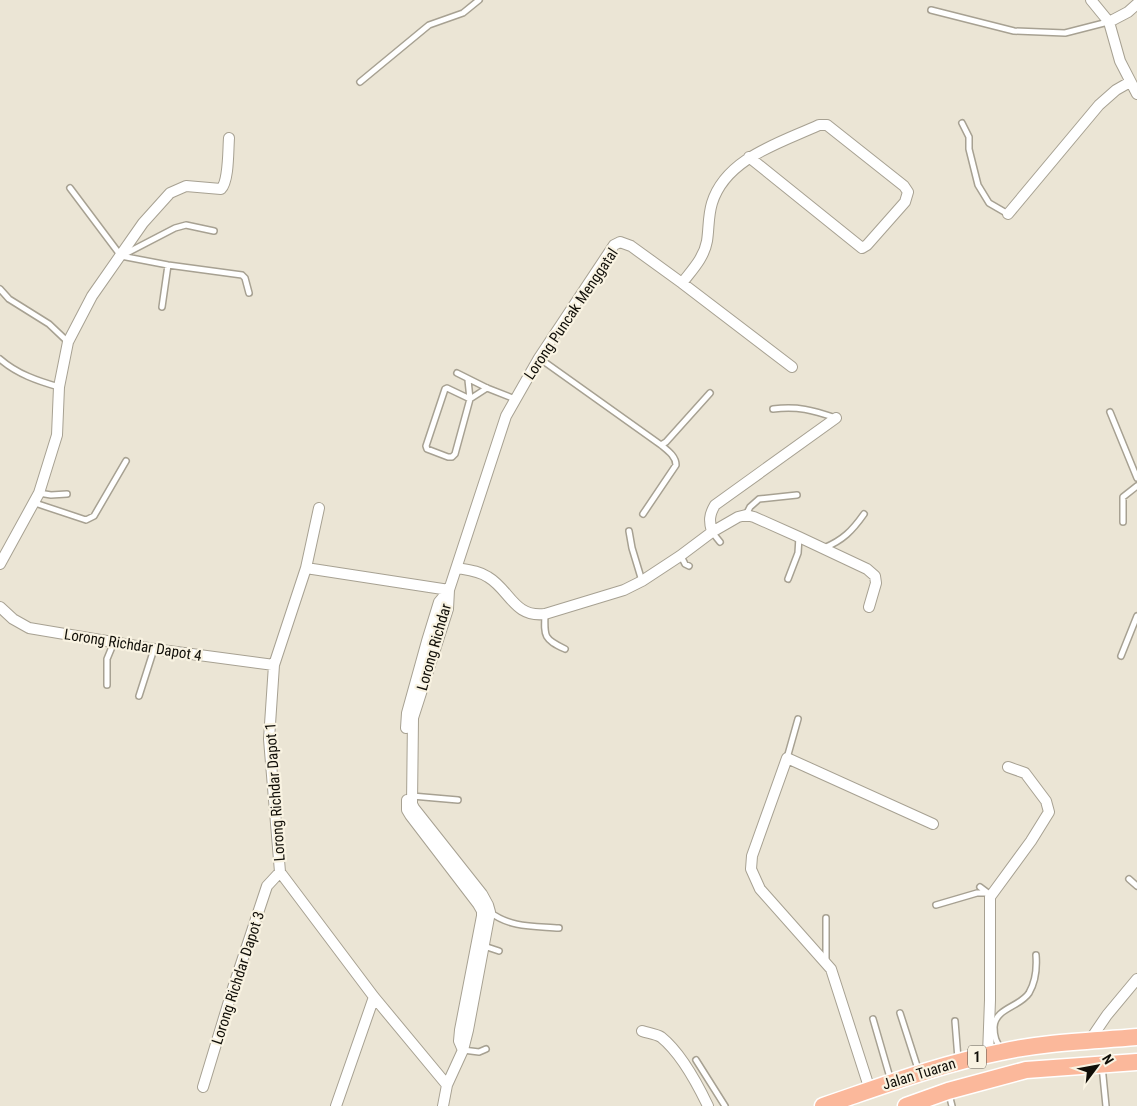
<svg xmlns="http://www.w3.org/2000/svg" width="1137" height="1106" viewBox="0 0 1137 1106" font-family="'Roboto Condensed',sans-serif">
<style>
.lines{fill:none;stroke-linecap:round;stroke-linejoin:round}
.service-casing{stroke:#a7a192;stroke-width:8}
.minor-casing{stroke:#a7a192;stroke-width:12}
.primary-casing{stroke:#fff;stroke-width:19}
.service{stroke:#fff;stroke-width:5}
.minor{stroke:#fff;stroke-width:10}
.primary{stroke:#fbb89b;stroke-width:16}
.labels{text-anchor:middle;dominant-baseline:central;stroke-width:4.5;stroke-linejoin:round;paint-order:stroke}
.shield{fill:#f9f3e2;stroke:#57534a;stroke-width:1}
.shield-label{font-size:14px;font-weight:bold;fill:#110f09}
.street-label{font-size:15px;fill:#110f09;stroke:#f9f3e2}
</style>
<rect width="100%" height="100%" fill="#ebe5d5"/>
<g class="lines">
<g class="service-casing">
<path id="service" d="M931 10 1014 31 1065 33 1108 22
M360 82 429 25 463 13 479 0
M962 123 969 137V149L978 185 989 203 1008 214
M70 188 121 256 168 265 242 275 245 278 249 293
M123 255 175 228 186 225 214 231
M0 289 9 299 49 324 68 342
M162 307 168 265
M539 358 661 445 666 442 710 393
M0 359C17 374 38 381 59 387
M457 373 487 388 515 399
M468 380 470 399
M470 399 447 388 445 389 426 446 427 449 448 457H452L455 454 470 399 487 388
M773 409C798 406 812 410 836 418
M1110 412 1137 478
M39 493 51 495 67 494
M35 503 86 520 94 516 126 461
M643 514 676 465C676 456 667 450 661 445
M746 515 750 507 759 499 797 495
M1123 522V497L1137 486
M629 531 632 548 642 581
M712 532 720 542
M824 548C843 540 852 531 864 514
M681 556 685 564 689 566
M788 579 798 553 799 537
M545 614C544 637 544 639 565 649
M1121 656 1137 616
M107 685V659L114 642
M139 696 154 649
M787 758 798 719
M412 796 458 800
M1129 879 1137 886
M980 887 988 893
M936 905 977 893H986
M490 912C510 928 535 926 559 928
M826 918V961
M484 946 499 951
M900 1013 919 1072
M873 1019 891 1081
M955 1021 958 1059
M1001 1049C996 1041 994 1037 994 1027 995 1008 1020 1007 1029 993 1036 981 1037 968 1036 955
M463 1050 479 1052 486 1049
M696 1060 725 1106
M1102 1066 1106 1106
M949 1094 952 1106"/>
</g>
<g class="minor-casing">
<path id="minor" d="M1091 0 1109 22 1120 61 1137 94
M1109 22 1128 12 1137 4
M1008 214 1099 105 1116 90 1130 82
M682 283C692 270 704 258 707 241 709 228 708 216 712 203 726 158 780 143 819 125H827L904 186 908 192 905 202 867 245 862 248 749 157
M319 508 306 568 274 665 269 739 280 872 374 997 447 1085
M712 532C709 521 709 515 715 505L836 418
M0 564 39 493 57 435 59 387 68 342 92 296 143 223 170 193 186 186 221 189C229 181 228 150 229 138
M306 568 449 590
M457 568C468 570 479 571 488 577 510 590 514 618 545 614L624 590 642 581 680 556 712 532 738 517 746 515 754 517 799 537 867 569 875 576 876 583 869 607
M0 607 13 619 29 628 154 649 274 665
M406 728 407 713 427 641 439 602 449 590
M407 800V810L410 815 478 904 482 911V916L460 1030 459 1041 462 1048
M642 1031C648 1033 656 1034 661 1037 681 1053 697 1083 708 1106
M1090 1040 1107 1015 1137 979
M988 1055 990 1000V897L1031 841 1049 812 1046 801 1025 773 1008 767
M203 1087 233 988 267 886 280 872
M870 1090 831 969 760 889 751 869 752 856 787 758 933 824
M336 1106 374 997
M443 1106 447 1085 463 1050 468 1030 490 912 488 905 482 894 414 808 412 804 413 718 448 609 449 590 506 416 539 358 614 245 620 242 631 246 682 283 792 367"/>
</g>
<g class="primary-casing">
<path id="primary" d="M823 1106C882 1086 940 1064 1001 1052 1045 1042 1092 1041 1137 1037
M906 1106 948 1091 1026 1070 1137 1062"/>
</g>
<use href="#service" class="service"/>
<use href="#minor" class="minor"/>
<use href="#primary" class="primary"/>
</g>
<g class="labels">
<rect class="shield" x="968" y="1045.5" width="18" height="23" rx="4"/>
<g class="shield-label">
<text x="977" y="1057">1</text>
</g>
<g class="street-label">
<text transform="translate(571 314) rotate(-56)">Lorong Puncak Menggatal</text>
<text transform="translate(133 645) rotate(9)">Lorong Richdar Dapot 4</text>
<text transform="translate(434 647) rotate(-74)">Lorong Richdar</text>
<text transform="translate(275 792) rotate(-94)">Lorong Richdar Dapot 1</text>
<text transform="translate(238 978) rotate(-72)">Lorong Richdar Dapot 3</text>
<text transform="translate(919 1074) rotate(-17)">Jalan Tuaran</text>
</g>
</g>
<g transform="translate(1097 1066) rotate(58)" stroke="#f9f3e2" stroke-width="4" paint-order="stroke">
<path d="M0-4L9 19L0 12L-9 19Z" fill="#110f09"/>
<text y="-8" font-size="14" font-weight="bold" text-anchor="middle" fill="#110f09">N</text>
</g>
</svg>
